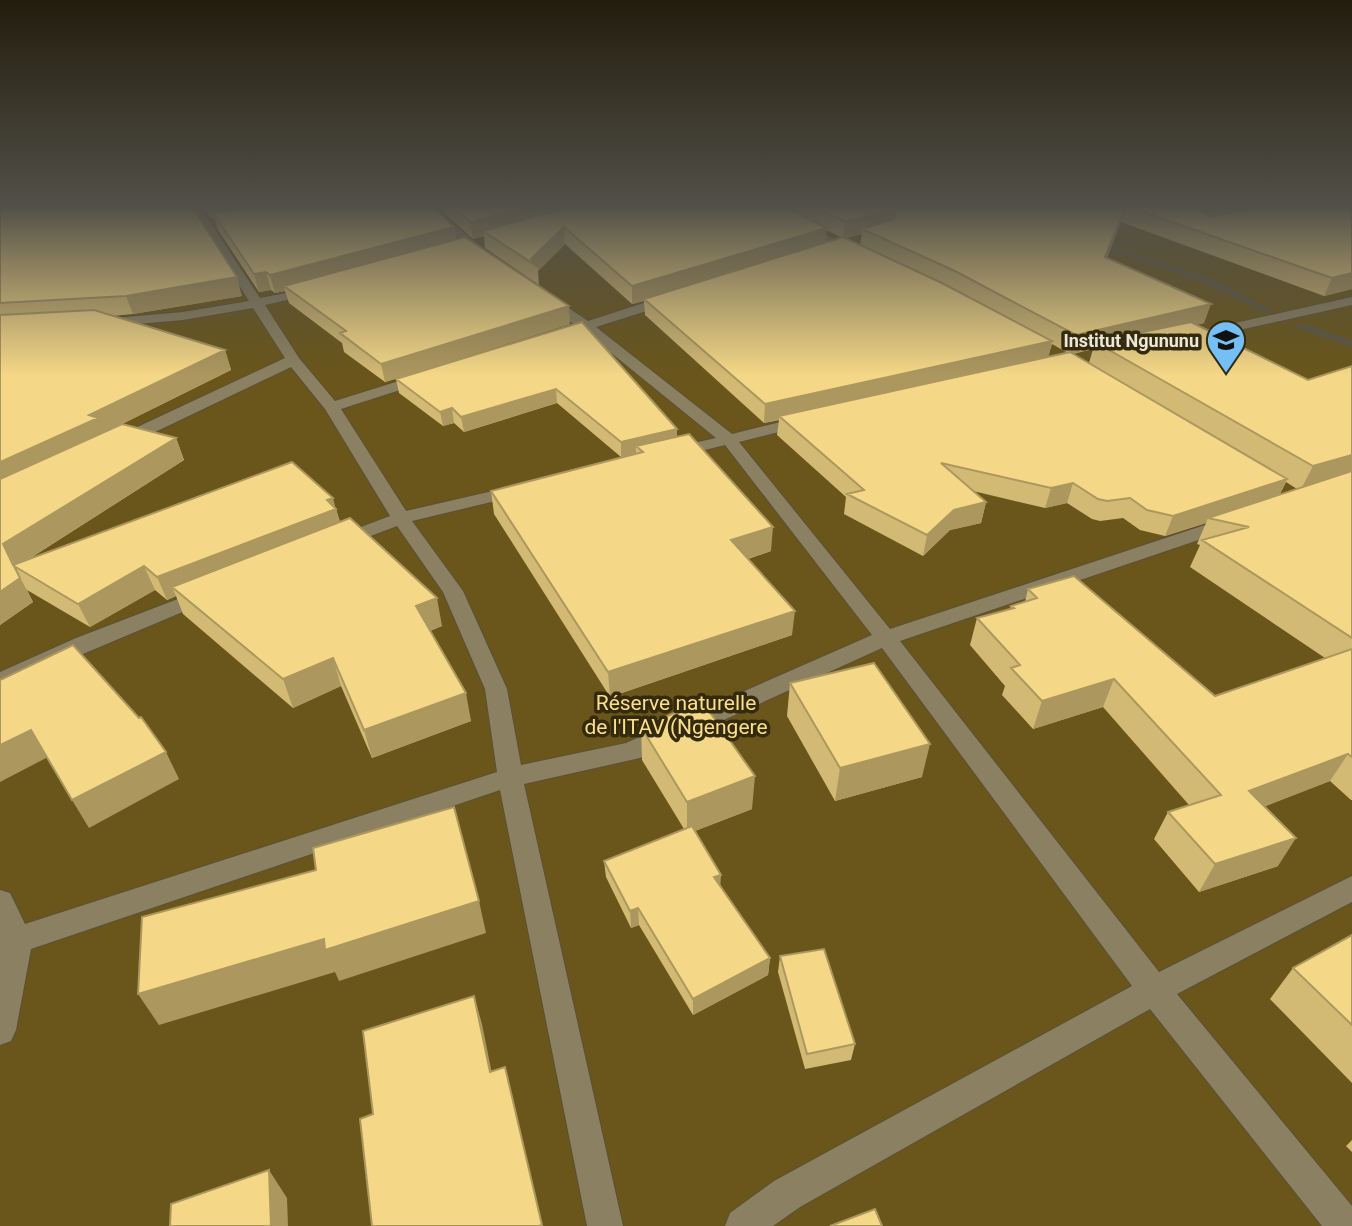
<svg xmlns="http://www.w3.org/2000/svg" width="1352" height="1226" viewBox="0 0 1352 1226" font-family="Roboto,sans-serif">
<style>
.green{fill:#6a561a}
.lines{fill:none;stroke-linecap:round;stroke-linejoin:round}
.stream{fill:#5d5641;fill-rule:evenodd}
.minor-casing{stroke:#595138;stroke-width:2}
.minor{fill:#8b8061;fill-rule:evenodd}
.wall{fill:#d3ba74;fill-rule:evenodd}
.shaded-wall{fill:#ac975e}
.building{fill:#f5d887;stroke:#ac975e;stroke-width:2}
.labels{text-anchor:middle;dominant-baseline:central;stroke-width:7;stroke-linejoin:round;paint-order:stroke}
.far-poi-label{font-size:18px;font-weight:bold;fill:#ece7d6;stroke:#342a0e;text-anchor:end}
.park-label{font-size:21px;fill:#fcdf8b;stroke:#342a0e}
</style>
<rect width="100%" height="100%" fill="#3e3418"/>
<path class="green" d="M0 205H1352V1226H0Z"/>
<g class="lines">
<path class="stream" d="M1097 232H1103L1110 246 1213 279 1273 311 1264 313C1213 283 1160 265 1103 250Z
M1297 324H1305L1352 340V347L1297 328Z"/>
<g class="minor-casing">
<path id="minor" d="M189 205H199L260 298 318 287V293L265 305 299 358 335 401 418 375H428L431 378 428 381 341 409 406 511 519 485 528 490 525 494 412 521 463 591 507 689 521 765 626 743 872 635 725 445 673 458 667 457 665 453 667 449 716 438 584 331 572 332 570 329 575 325 541 302V296H551L588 321 665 296H675V302L596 327 732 434 805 416 811 418 813 421 811 424 739 442 890 629 1220 520H1234L1236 524 1234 528 900 641 1159 972 1352 876V902L1177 994 1352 1206V1226H1322L1150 1009 800 1207 773 1226H725L730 1213 774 1181 1132 986 882 648 640 758 524 784 623 1226H587L500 790 31 949 16 1030 11 1041 0 1045V890L10 893 25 924 497 772 485 689 443 592 397 526 339 548 329 542 332 538 390 516 325 409 291 367 128 445H116L114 441 116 437 285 358 253 308 183 320 103 327 96 323 103 319 183 312 249 301Z
M420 205H431L486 251V257H478Z
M752 205H765L862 253 852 256Z
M1352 297V305L1185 342 1178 338 1185 334Z
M204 589 211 590 214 595 211 600 0 689V672L76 638Z"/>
</g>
<use href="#minor" class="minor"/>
</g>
<path class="wall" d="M0 205 242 296 133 314 112 316 225 350 231 370 122 424 176 438 184 460 29 559 335 508 336 509 340 522 442 626 430 631 471 721 372 758 341 686 293 708 183 614 176 596 167 600 155 590 90 627 27 590 33 602 0 625Z
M202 205H430L454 227 456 239 570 324 385 382 344 352 342 343 289 303 285 291 275 293 271 290 259 292 218 230 215 219H212Z
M435 205H1352V289L1324 296 1121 222 1107 258 1204 323 1196 325 1308 380 1352 366V800H1351L1330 781 1265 806 1278 866 1199 892 1154 839 1168 812 1189 805 1103 707 1033 729 1002 695 1005 686 970 645 977 618 1010 609 1011 606 1025 602 1028 589 1215 696 1325 658 1190 567 1200 545 1197 544 1206 523 1165 536 1140 530 1123 518 1100 521 1092 519 1067 503 1045 508 973 491 986 502 981 523 950 530 923 556 844 514 846 497 777 435 779 420 764 423 645 315 644 301 632 304 565 244 538 271 539 285 485 248 484 236 473 239ZM826 230 841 237 825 242ZM862 234 860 245 846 238ZM1052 344 1068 353 1048 357ZM1093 349 1089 363 1073 354ZM1286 482 1297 489 1280 494Z
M582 322 771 551 748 559 792 635 610 697 494 514 491 491 636 453 621 457 557 403 464 432 454 423 443 426 399 393 396 379Z
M790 683 922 777 835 801 787 716Z
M641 727 752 809 695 831 720 887 770 958 768 975 693 1015 639 925 631 928 606 877 604 861 684 829 642 760Z
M1352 935V1083L1270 999 1293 968Z
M780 956 855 1044 851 1060 805 1069 778 972Z
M1352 1140V1152L1346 1146Z"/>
<path class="shaded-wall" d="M208 205H284L213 213 215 219H212Z
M537 205H597L483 231 484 236 473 239 470 222Z
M1221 205H1282L1195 229 1203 209Z
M1126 206 1121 222 1100 275 1105 257Z
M896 210 894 227 862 229V234L843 238 845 221Z
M454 227 457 244 284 286 285 291 275 293 270 275Z
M564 227 565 244 538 271V267L531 259Z
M827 228 825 244 644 299V301L632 304V286Z
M266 272 271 290 259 292 254 274Z
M1352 273V289L1324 296 1332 278Z
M237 277 242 296 133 314 126 296Z
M1211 304 1204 323 1102 347 1095 342 1093 349 1070 354 1076 335Z
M569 306 570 324 385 382 381 364Z
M1052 341 1048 359 779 416V420L764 423 765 404Z
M225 350 231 370 104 433 0 489V462L89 415Z
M556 389 557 403 464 432 461 417Z
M452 408 454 423 443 426 440 412Z
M677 429V443L636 446V453L621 457V442Z
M176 438 184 460 16 567 15 566 3 544Z
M1352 455V476L1300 491 1313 466Z
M1287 479 1278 499 1208 518 1206 523 1165 536 1173 516Z
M1073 483 1067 503 1045 508 1051 488Z
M333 498 342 532 172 587 176 596 167 600 157 577Z
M986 502 981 523 950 530 923 556 927 535 954 510Z
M773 527 771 551 730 564 731 540Z
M14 566 33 602 0 625V592Z
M144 566 155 590 90 627 78 604Z
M437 598 442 626 422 634 416 606Z
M795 611 792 635 610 697 608 672Z
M333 658 341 686 293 708 283 679Z
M1114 679 1103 707 1033 729 1042 701Z
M466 693 471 721 372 758 364 730Z
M31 730 48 757 0 782V745Z
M930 744 922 777 835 801 840 768Z
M166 752 179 779 89 828 72 800Z
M1348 754 1330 781 1233 819 1249 791Z
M755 776 752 809 687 834V802Z
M1296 838 1278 866 1199 892 1215 864Z
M721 875 720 891 714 877Z
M479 901 486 933 339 981 335 972 159 1025 138 994 324 939Z
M638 908 639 925 631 928 630 911Z
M770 958 768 975 693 1015V999Z
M474 996 482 1024 497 1099 490 1072Z
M269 1170 287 1198 288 1226H271Z"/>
<path class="building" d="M0 205H191L237 277 126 296 0 303Z
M256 205H431L454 227 270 275 266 272 254 274 213 213Z
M450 205H537L470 222Z
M576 205H781L827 228 632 286 564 227 531 259 538 267 483 231Z
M807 205H1221L1203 209 1201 212 1210 217 1262 205H1352V273L1332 278 1126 206 1105 257 1211 304 1076 335 955 271 862 229 895 219 896 210 845 221Z
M465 237 569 306 381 364 340 333 346 331 284 286Z
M843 237 942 283 1052 341 765 404 644 299Z
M94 310 225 350 89 415 98 418 0 462V315Z
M582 322 677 429 621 442 556 389 461 417 452 408 440 412 396 379Z
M1191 322 1308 380 1352 366V455L1313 466 1095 342Z
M1070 352 1287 479 1173 516 1147 510 1130 498 1107 501 1098 499 1073 483 1051 488 941 463 986 502 954 510 927 535 847 494 864 490 779 416Z
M122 424 176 438 3 544 13 565 292 462 333 498 327 500 336 509 157 577 144 566 78 604 14 566 20 578 0 592V479Z
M689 434 773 527 731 540 795 611 608 672 491 491 643 452 636 446Z
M1352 471V638L1202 540 1249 527 1208 518Z
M350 518 437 598 416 606 466 693 364 730 333 658 283 679 172 587Z
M1074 576 1215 696 1352 649V757L1348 754 1249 791 1296 838 1215 864 1168 812 1221 795 1114 679 1042 701 1011 668 1020 665 977 618 1014 608 1011 606 1037 598 1028 589Z
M73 645 139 718 141 717 166 752 72 800 31 730 0 745V680Z
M874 663 930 744 840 768 790 683Z
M704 704 755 776 687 802 641 727 684 709Z
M454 807 479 901 325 950 324 939 138 994 142 917 316 870 313 848Z
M692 826 721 875 714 877 770 958 693 999 638 908 630 911 604 861Z
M1352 935V1025L1293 968Z
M824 949 855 1044 807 1054 780 956Z
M474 996 490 1072 505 1067 542 1225 538 1226H372L360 1119 373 1114 363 1031Z
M269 1170 271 1226H170L171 1204Z
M875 1209 882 1226H830Z"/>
<linearGradient id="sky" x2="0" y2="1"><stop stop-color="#221d0d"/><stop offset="0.55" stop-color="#525048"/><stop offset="1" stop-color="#525048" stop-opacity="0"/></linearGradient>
<rect width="1352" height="376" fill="url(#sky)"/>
<defs>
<g id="school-pin" transform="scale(2.0125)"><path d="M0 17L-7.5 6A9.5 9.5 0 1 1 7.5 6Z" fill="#74c0f6" stroke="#342a0e"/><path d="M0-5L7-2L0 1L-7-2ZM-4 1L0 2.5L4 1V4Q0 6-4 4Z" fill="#111"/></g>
</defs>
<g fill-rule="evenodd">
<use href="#school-pin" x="1226" y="340"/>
</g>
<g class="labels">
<g class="far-poi-label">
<text x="1199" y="340">Institut Ngununu</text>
</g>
<g class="park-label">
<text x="676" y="703">Réserve naturelle<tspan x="676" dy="24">de l'ITAV (Ngengere</tspan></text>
</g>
</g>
</svg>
